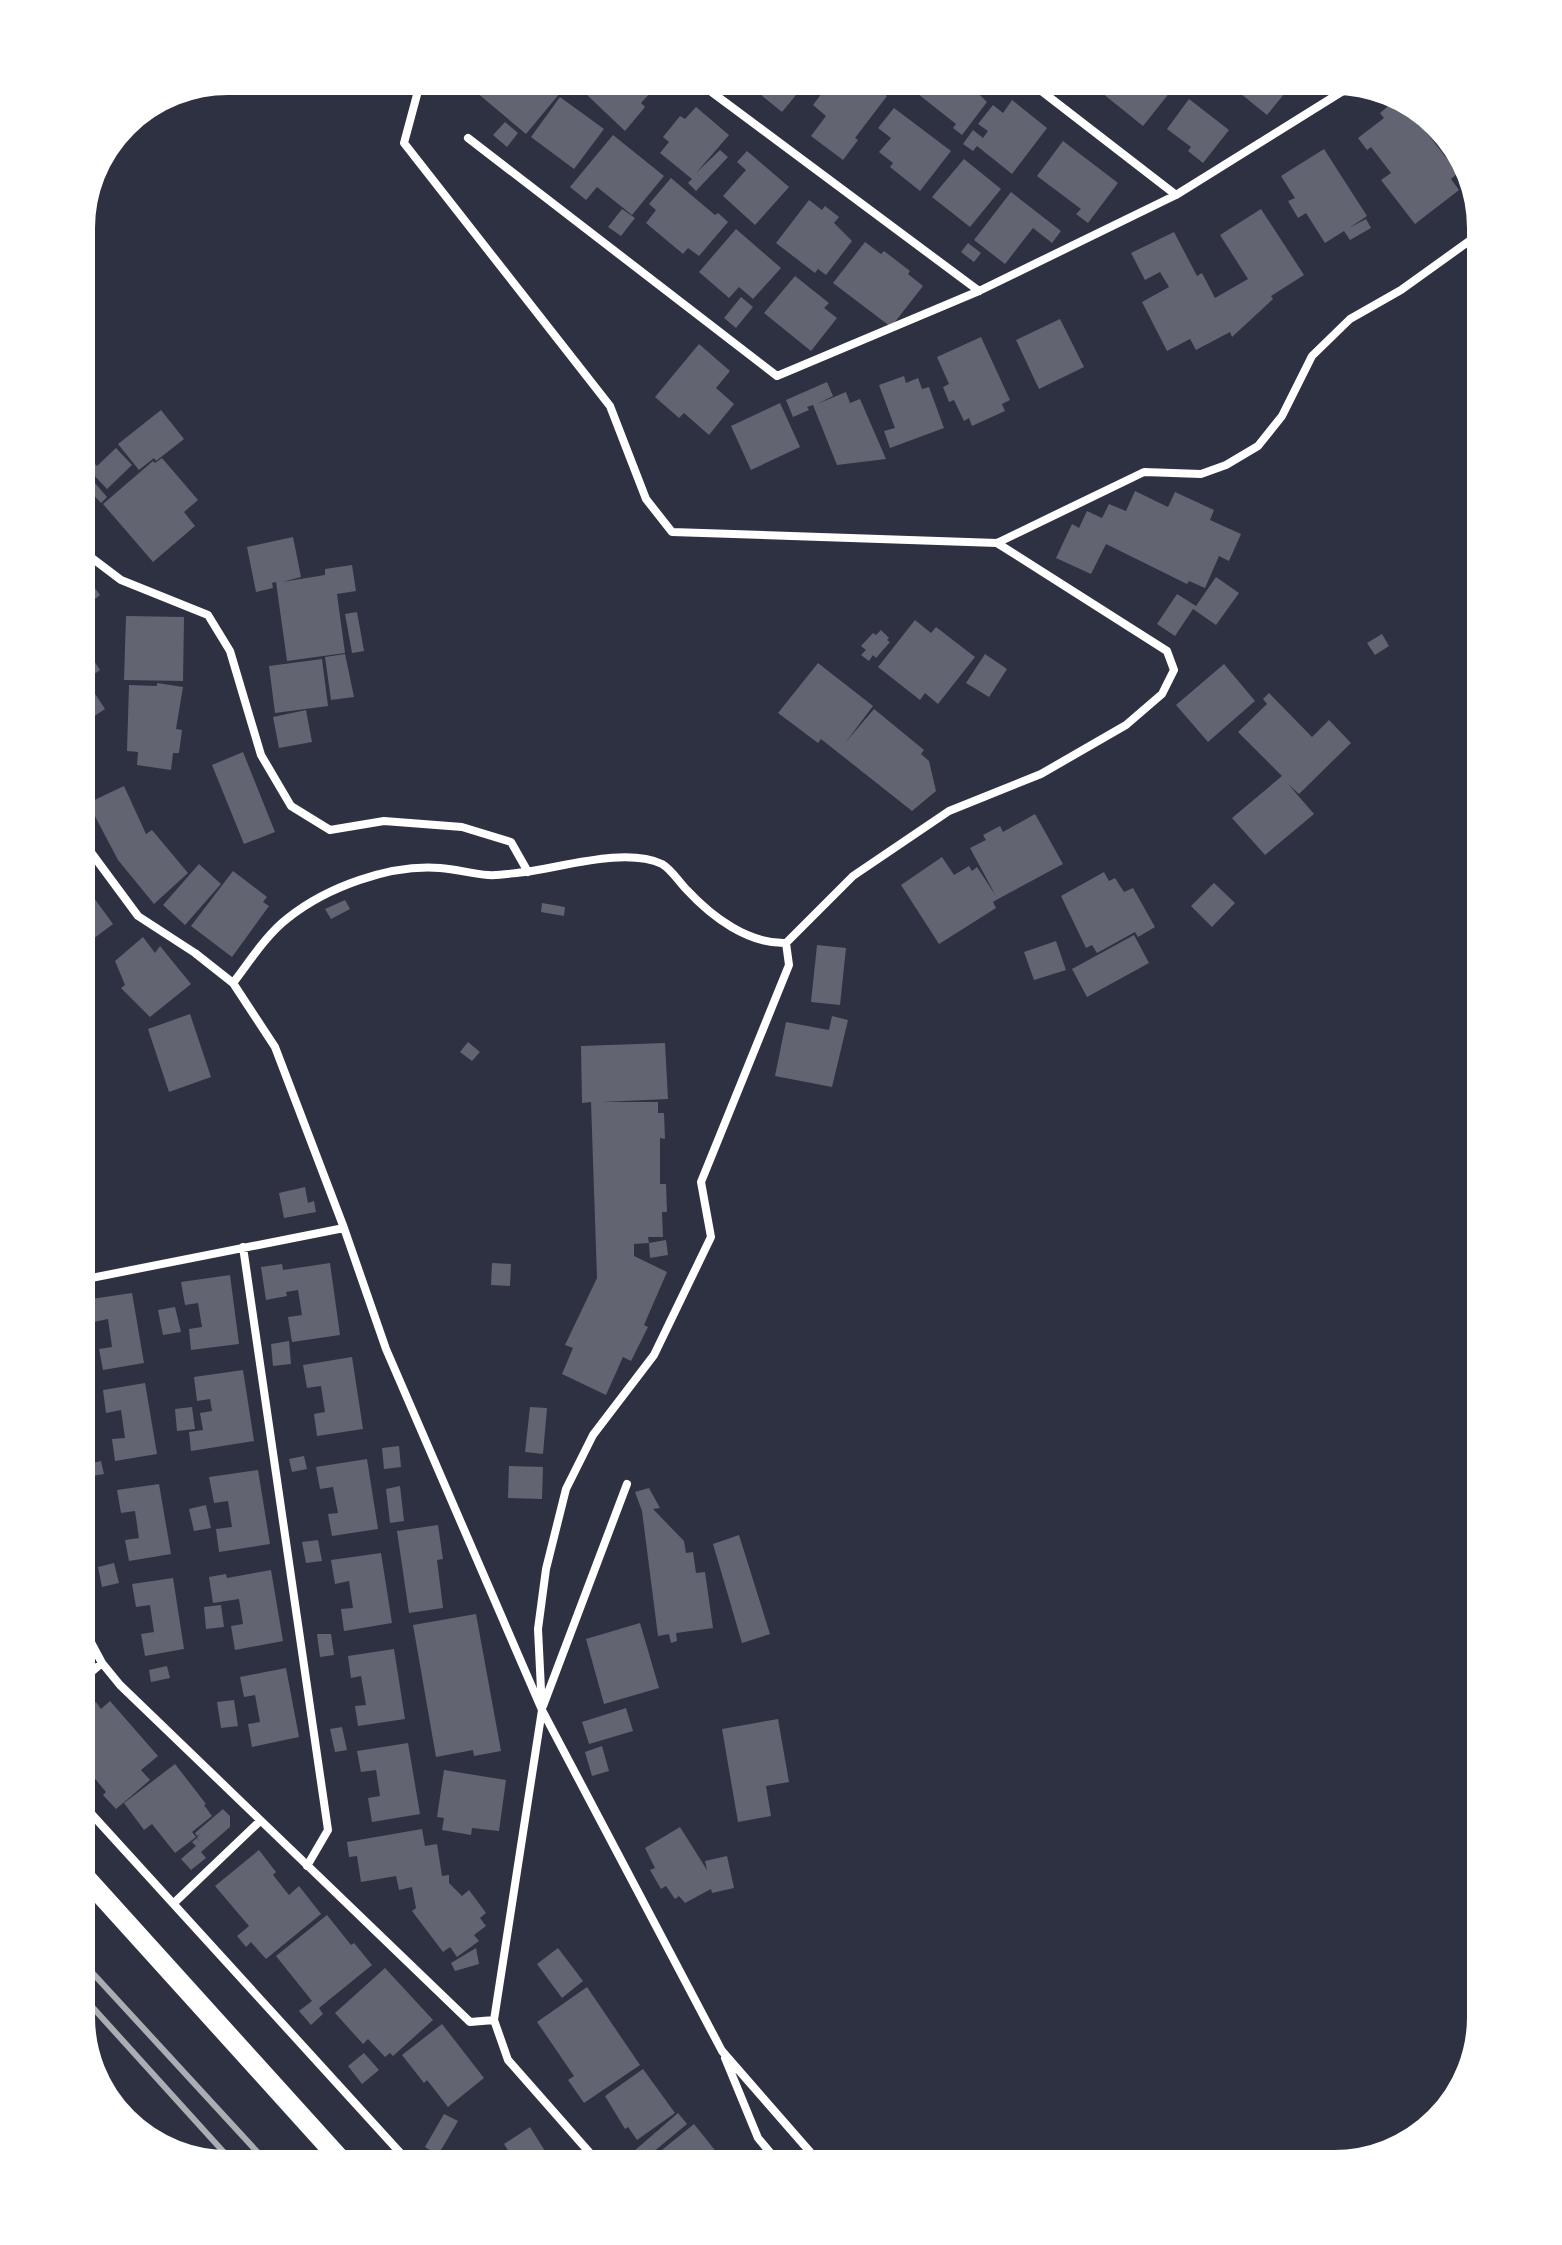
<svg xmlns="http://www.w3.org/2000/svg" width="1562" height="2245" viewBox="0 0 1562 2245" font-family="'Titillium Web',sans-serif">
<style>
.building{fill:#626471}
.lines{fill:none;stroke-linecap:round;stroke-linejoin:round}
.minor{stroke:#fff;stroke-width:8}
.primary{stroke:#fff;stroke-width:20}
.rail{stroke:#abadb3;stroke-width:6}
.rim{fill:none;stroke:#fff;stroke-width:10}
</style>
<rect width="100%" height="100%" fill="#2d3142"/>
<path class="building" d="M471 76H540L560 93 526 134 476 92 482 85Z
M600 76H641L649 83 646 86 652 91 641 103 645 107 625 131 585 93Z
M777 76H811L800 87 790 78 785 84Z
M835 76H861L887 96 855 138 858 140 843 160 811 136 826 116 813 105Z
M873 76H910L895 94Z
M931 76H981L984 78 975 90 987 102 962 135 953 128 956 124 918 94Z
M1115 76H1153L1171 91 1143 126 1102 93Z
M1237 76H1299L1267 115 1230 85Z
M774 77 796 95 782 112 760 94Z
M560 97 604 129 574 169 531 137Z
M1399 97 1458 173 1451 179 1459 190 1415 224 1381 180 1391 173 1371 147 1367 150 1358 138 1384 118 1380 113Z
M1189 99 1229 130 1203 163 1188 151 1191 147 1167 129Z
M1012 100 1047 128 1012 174 977 146 973 151 963 144 973 130 983 138 988 131 978 124 993 105 1003 113Z
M696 107 729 135 696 173 720 150 728 157 696 191 688 183 692 179 660 153 669 142 663 137 680 116 685 119Z
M894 108 951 151 920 191 890 167 893 163 879 152 891 138 878 128Z
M505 122 518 133 507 147 493 135Z
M613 135 664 176 632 215 597 187 586 200 570 187Z
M1063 141 1118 183 1088 223 1076 214 1081 209 1037 176Z
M1324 149 1367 216 1349 228 1366 219 1371 228 1350 240 1344 231 1325 243 1306 213 1298 218 1288 201 1295 198 1281 176Z
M747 151 789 187 755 225 723 196 746 170 737 162Z
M964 159 1001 189 970 227 932 197Z
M671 178 715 215 718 213 728 222 699 256 688 248 683 254 646 223 656 210 649 204Z
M1011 192 1061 231 1052 243 1033 228 1005 264 974 240Z
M809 200 822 210 825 206 839 217 834 223 852 241 826 275 818 269 815 273 776 243Z
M622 209 635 218 621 236 608 227Z
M1261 209 1304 275 1271 296 1273 299 1232 337 1230 332 1196 350 1190 339 1167 351 1142 302 1169 287 1160 272 1145 280 1131 253 1174 232 1197 276 1202 273 1215 298 1248 279 1220 235Z
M736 229 781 268 753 299 739 287 729 298 699 272Z
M865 242 881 254 884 251 910 271 908 274 923 286 891 327 833 283Z
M968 243 981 253 974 262 961 252Z
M795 276 829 303 824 308 837 318 811 351 764 313Z
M741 297 753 307 736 328 724 318Z
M1060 319 1084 367 1039 389 1016 340Z
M981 337 1010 400 1002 404 1005 411 972 426 969 418 964 421 954 400 949 402 943 387 949 384 937 357Z
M699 344 730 371 716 388 734 404 709 435 684 413 679 418 655 397Z
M904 376 906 383 918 378 922 389 929 387 944 428 890 448 884 431 895 428 879 385Z
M827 382 833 396 817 404 846 392 850 403 860 399 886 459 837 465 813 405 807 407 809 410 793 417 786 400Z
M780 403 800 447 751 470 731 426Z
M161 410 184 439 156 461 154 458 139 470 118 444Z
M116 448 132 465 107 489 91 472 88 475 107 497 101 503 81 482 76 487V463L80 466 89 458 97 466Z
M162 458 198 500 184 512 195 526 153 562 103 504 153 461 155 463Z
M1135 491 1168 507 1175 492 1214 510 1210 520 1241 534 1229 561 1219 556 1205 588 1189 581 1187 584 1106 544 1091 574 1056 558 1072 524 1079 528 1087 511 1102 518 1109 504 1126 511Z
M293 537 301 577 282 582 325 575V569L352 565 356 591 337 594 345 653 287 661 276 582 272 583 273 588 256 592 247 547Z
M79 567 100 595 78 612 76 569Z
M1216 577 1239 593 1216 625 1193 609 1175 636 1157 624 1177 594 1196 606Z
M357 612 364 651 352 653 345 614Z
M126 616 184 617 183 681 124 680Z
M915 620 931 633 936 627 975 657 938 704 925 693 920 700 878 667Z
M881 630 889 638 887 640 890 642 876 658 873 655 869 661 861 655 866 650 861 646 873 633 876 635Z
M76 633 100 670 86 680 105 709 87 721 93 731 76 742Z
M1382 634 1389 646 1375 655 1367 643Z
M345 654 354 697 331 700 325 657Z
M985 654 1007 669 989 697 966 683Z
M322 659 328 706 275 713 269 666Z
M818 663 873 706 845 743 874 709 924 750 921 754 929 761 936 791 912 811 821 739 818 743 778 713Z
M1224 664 1255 701 1208 742 1176 705Z
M157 683 183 687 176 729 182 730 179 753H173L171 770 137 765 138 752 127 751 129 685 157 686Z
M1269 693 1312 737 1329 720 1351 743 1299 794 1288 784 1314 814 1265 855 1232 818 1282 776 1238 732 1267 704 1263 699Z
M306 710 312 742 279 748 273 717Z
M243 752 275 832 244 844 212 765Z
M124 786 146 834 152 830 188 873 154 904 118 860 88 803Z
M1035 814 1063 864 998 899 993 902 996 908 939 944 901 885 942 857 954 875 969 866 972 871 977 867 996 896 970 848 986 840 983 835 1000 826 1003 832Z
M199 864 221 884 185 925 163 905Z
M233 871 267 897 263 902 269 906 232 957 191 926Z
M1104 872 1109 881 1115 878 1124 892 1133 888 1155 927 1138 937 1135 932 1097 953 1092 945 1086 948 1061 896Z
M1214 883 1235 903 1212 927 1191 906Z
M91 894 113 924 93 939 76 916V905Z
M345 900 350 909 331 919 325 909Z
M542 903 565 907 564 916 541 912Z
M1134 935 1149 963 1087 997 1072 969Z
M143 937 155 953 160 946 191 984 150 1017 121 988 125 985 115 961Z
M1056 941 1066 970 1034 980 1024 952Z
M817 945 846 948 840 1005 811 1002Z
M190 1014 211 1077 169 1092 148 1029Z
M832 1016 848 1020 832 1087 775 1076 786 1022 829 1030Z
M468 1042 480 1052 472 1061 460 1052Z
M665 1043 668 1099 602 1102H658V1113H664L665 1139 660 1138V1184H666L667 1212H662L663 1237H648L649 1243 634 1244V1256L667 1272 644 1325 648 1327 631 1361 623 1357 606 1395 562 1374 573 1348 565 1345 597 1278 591 1102 582 1103 581 1046Z
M305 1187 308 1203 314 1201 316 1212 284 1218 279 1193Z
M666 1240 668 1255 650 1258 649 1243Z
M330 1263 340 1335 292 1342 288 1317 302 1315 298 1290 286 1292 287 1296 266 1300 261 1267 282 1264 283 1270Z
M492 1263 511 1264 510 1286 491 1285Z
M230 1275 239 1344 191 1350 189 1329 202 1327 198 1303 185 1305 181 1282Z
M132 1293 144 1363 103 1370 99 1349 112 1347 108 1319 94 1322 91 1299Z
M175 1307 181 1332 163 1335 158 1310Z
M289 1341 291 1364 273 1366 271 1344Z
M352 1357 363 1429 317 1436 314 1414 325 1412 321 1386 307 1388 303 1365Z
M243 1370 254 1441 191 1451 189 1432 203 1430 200 1413 212 1411 210 1399 197 1401 194 1377Z
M87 1371 91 1392 76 1394V1372Z
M145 1383 157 1454 115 1461 112 1439 125 1438 121 1410 106 1413 103 1390Z
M192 1407 195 1429 177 1431 175 1409Z
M530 1407 547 1408 543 1454 525 1452Z
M399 1446 401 1467 384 1469 382 1448Z
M304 1456 307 1469 292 1472 289 1459Z
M367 1459 378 1529 332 1536 328 1514 338 1513 333 1487 320 1489 316 1467Z
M101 1461 104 1474 86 1477 84 1465Z
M509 1466 543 1467 542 1499 508 1498Z
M258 1470 270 1544 219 1552 216 1529 232 1527 228 1501 214 1503 209 1477Z
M159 1484 171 1554 129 1561 125 1540 139 1538 135 1511 121 1513 117 1490Z
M400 1486 404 1521 390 1523 386 1489Z
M649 1488 660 1508 653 1509 684 1541 686 1553 693 1552 696 1573 705 1572 713 1628 676 1633 677 1641 671 1643 669 1634 658 1636 642 1511 635 1492Z
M206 1505 211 1528 194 1531 189 1509Z
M438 1525 443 1559 437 1560 443 1608 409 1613 397 1531Z
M739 1535 770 1634 742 1643 713 1544Z
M318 1540 322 1561 306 1563 302 1542Z
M381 1553 392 1623 344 1631 341 1609 353 1608 349 1581 335 1584 331 1560Z
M114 1563 119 1583 102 1587 98 1567Z
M271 1570 283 1641 235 1650 231 1626 243 1624 239 1599 213 1603 209 1577 226 1574 227 1578Z
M173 1578 184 1649 145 1656 141 1634 154 1632 150 1605 136 1607 132 1584Z
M221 1605 224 1627 206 1629 204 1607Z
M476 1614 501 1751 474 1756 473 1750 436 1757 413 1625Z
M640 1623 659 1688 604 1704 586 1639Z
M317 1634H331L334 1655 320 1657Z
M394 1649 405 1719 358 1726 355 1706 366 1705 361 1676 351 1678 348 1656Z
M167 1666 170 1678 151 1682 149 1670Z
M286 1668 299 1737 252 1747 248 1724 260 1722 255 1695 244 1697 240 1677Z
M234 1700 238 1726 221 1728 217 1702Z
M110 1701 158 1756 141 1770 150 1780 116 1809 103 1795 106 1792 82 1763 90 1757 76 1741V1719L96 1702 101 1709Z
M626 1708 633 1731 589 1744 582 1722Z
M778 1719 789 1782 766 1786 771 1816 738 1822 722 1729Z
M342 1727 347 1750 335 1752 330 1729Z
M408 1743 420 1814 372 1822 368 1798 380 1796 376 1770 361 1772 357 1751Z
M602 1746 609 1771 592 1776 585 1752Z
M175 1764 206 1804 204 1805 212 1816 192 1832 196 1837 175 1853 152 1824 144 1830 124 1803Z
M444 1770 506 1780 499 1831 472 1828 471 1835 442 1830 444 1818 437 1817Z
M223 1809 230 1816V1827L201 1852 206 1858 191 1870 181 1859 196 1846 192 1842 197 1838 200 1842 197 1837 201 1834 197 1836 195 1833Z
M680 1827 707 1870 705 1861 727 1856 734 1888 712 1893 711 1889 685 1903 679 1896 675 1899 666 1886 661 1889 650 1870 655 1868 645 1848Z
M422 1829 425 1846 437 1844 442 1876 449 1875V1883L462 1896 469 1890 486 1913 480 1918 486 1926 474 1935 479 1941 457 1957 450 1947 443 1952 412 1911 416 1908 412 1887 399 1890 396 1876 361 1882 357 1856 349 1857 347 1842Z
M259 1850 276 1872 273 1875 289 1895 299 1886 321 1914 266 1959 251 1942 246 1947 237 1936 249 1926 215 1886Z
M327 1915 351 1945 354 1943 372 1965 319 2008 323 2014 311 2025 299 2011 312 2001 276 1956Z
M476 1948 479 1964 455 1971 451 1963Z
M558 1948 583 1981 562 1998 537 1964Z
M385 1968 433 2020 393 2056 390 2053 385 2057 368 2039 363 2044 335 2013Z
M587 1987 640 2065 584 2103 568 2080 574 2076 537 2022Z
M442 2024 484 2078 448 2107 427 2080 424 2083 402 2055Z
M364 2053 379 2070 362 2084 348 2066Z
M643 2069 675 2113 637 2140 628 2127 625 2129 605 2096Z
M678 2113 687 2124 634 2168 626 2158Z
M444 2114 458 2121 438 2155 425 2147Z
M694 2124 730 2169H643L641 2167Z
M530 2127 548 2156 528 2169H520L504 2144Z"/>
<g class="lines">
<path class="minor" d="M422 76 404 143 610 406 646 499 672 532 997 543 1144 472 1201 474 1226 465 1258 446 1282 416 1312 356 1350 319 1401 290 1486 229
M690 76 979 291
M1022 76 1176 195
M1337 76 1351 87
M468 138 777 376 979 291 1176 195 1359 81
M76 546 121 580 208 615 230 651 261 755 291 806 330 830 384 821 462 827 511 842 528 872
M76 811 90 851 138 916 195 953 233 983 275 1047 344 1228 386 1349 542 1710 494 2020 508 2060 604 2169
M786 943 789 965 701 1182 711 1237 654 1355 593 1435 566 1489 546 1569 538 1629 542 1710 722 2051 825 2169
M233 983C250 961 266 935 288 918 327 887 390 864 440 868 457 869 472 874 488 875 500 876 513 873 525 872 563 867 626 847 662 864 671 869 680 883 687 890 712 917 748 944 786 943L853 876 949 811 1041 774 1126 725 1162 694 1174 670 1167 651 997 543
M243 1247 328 1830 307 1866
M76 1281 344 1228
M76 1552 87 1635 102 1663 120 1685 470 2022 494 2020
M76 1685 102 1663
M543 1706 627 1484
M76 1797 415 2169
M174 1903 260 1821
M725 2058 758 2138 784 2169"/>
<path class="primary" d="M76 1867 349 2169"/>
<path class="rail" d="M76 1955 273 2169
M76 1989 239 2169"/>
</g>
<path d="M0 0H1562V2245H0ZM228 90H1334A138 138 0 0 1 1472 228V2017A138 138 0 0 1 1334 2155H228A138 138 0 0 1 90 2017V228A138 138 0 0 1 228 90Z" fill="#fff" fill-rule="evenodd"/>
<path class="rim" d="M228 90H1334A138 138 0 0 1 1472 228V2017A138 138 0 0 1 1334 2155H228A138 138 0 0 1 90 2017V228A138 138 0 0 1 228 90Z"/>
</svg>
